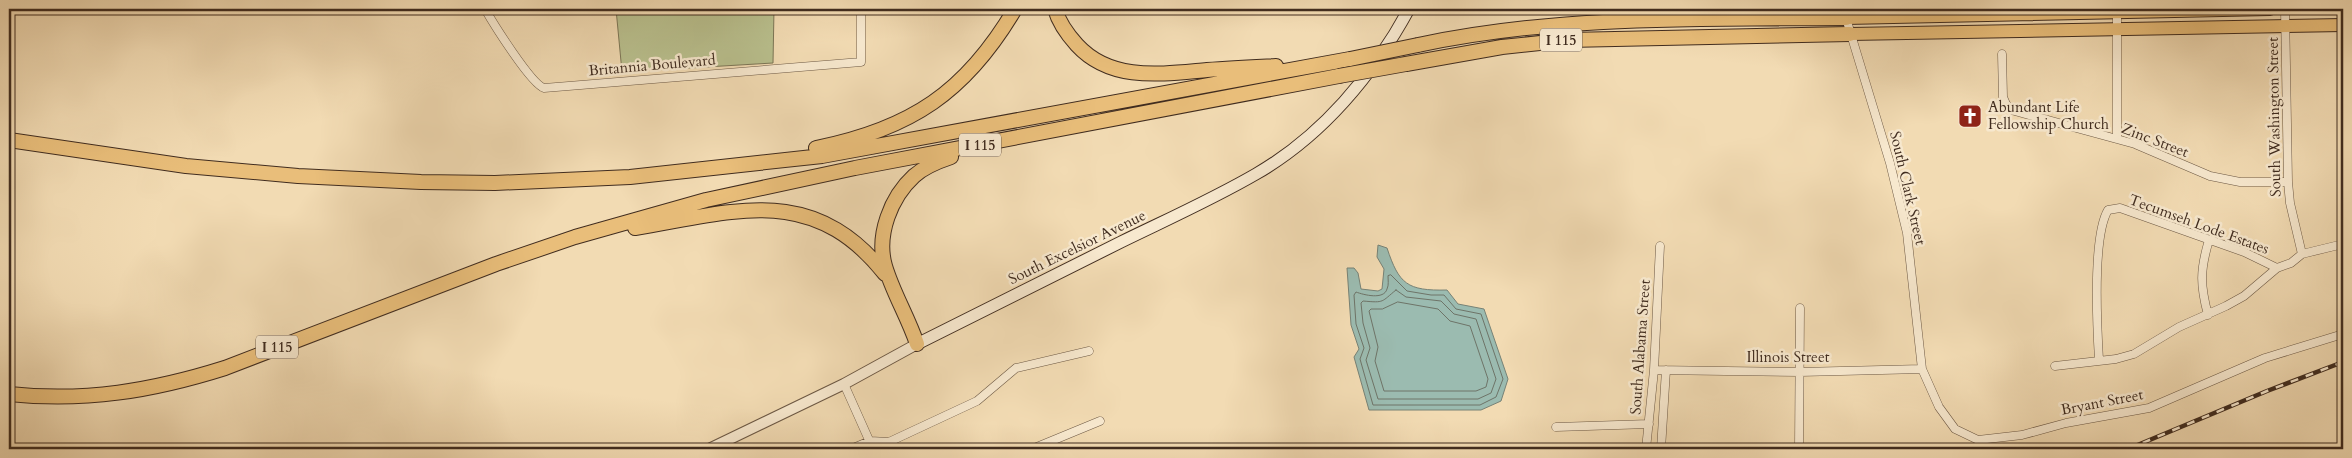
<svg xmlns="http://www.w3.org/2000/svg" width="2352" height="458" viewBox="0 0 2352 458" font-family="Cardo,serif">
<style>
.green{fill:#b9c08e;stroke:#7c7656}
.water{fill:#9bbbb0;stroke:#778276}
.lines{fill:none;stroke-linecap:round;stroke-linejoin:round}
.shore{stroke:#6e7468;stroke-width:1}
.minor-casing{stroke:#6c5844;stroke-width:9}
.tertiary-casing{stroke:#6c5844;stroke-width:12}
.secondary-casing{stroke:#402c1f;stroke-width:13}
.primary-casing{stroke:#402c1f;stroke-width:14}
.motorway-casing{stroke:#402c1f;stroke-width:16}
.minor{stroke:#f7e8ce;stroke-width:8}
.tertiary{stroke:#f7e8ce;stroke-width:10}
.secondary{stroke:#f7e8ce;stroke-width:11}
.primary{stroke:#e9be7a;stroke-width:12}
.motorway{stroke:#e9be7a;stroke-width:14}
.rail-casing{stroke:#402c1f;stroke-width:4.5}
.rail{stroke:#f7e8ce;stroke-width:2.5;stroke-dasharray:8;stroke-linecap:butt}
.motorway-bridge-casing{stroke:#402c1f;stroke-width:16;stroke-linecap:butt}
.motorway-bridge{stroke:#e9be7a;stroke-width:14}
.labels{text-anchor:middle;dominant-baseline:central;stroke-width:5;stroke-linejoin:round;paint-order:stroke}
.shield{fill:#f7e8ce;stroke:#776454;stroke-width:1}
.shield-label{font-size:14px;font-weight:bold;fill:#402c1f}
.street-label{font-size:15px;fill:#402c1f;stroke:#f7e8ce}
.poi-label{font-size:15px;fill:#402c1f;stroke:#f7e8ce;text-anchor:start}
</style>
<rect width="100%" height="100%" fill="#f2dbb3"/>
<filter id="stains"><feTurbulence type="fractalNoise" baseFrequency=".004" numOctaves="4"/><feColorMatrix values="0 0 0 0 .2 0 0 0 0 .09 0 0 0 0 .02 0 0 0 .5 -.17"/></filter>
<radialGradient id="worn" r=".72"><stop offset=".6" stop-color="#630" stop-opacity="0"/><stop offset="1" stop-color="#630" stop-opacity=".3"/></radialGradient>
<path class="green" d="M616 9H774L773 63 622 72Z"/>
<path class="water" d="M1378 245 1387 248C1399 284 1407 291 1447 290L1458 304 1484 309 1508 379 1501 401 1481 410H1369L1354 357 1359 349 1351 325 1347 268H1354L1358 273 1361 289 1378 291 1382 289 1384 269 1377 257Z"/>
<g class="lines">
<path class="shore" d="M1391 275 1407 291 1431 295H1444L1456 309 1481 314 1503 379 1496 397 1480 405H1373L1360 359 1364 348 1356 324 1354 295 1356 292C1364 295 1384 300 1387 289 1389 285 1388 280 1388 276Z
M1396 290 1406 297 1441 301 1454 314 1476 319 1496 379 1491 393 1478 399H1378L1366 360 1370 348 1363 323 1361 303 1363 301C1385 303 1381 302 1396 290Z
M1398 302 1438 309 1450 321 1470 326 1488 379 1486 387 1476 391H1384L1375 361 1378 347 1369 311 1371 309H1382Z"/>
<g class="minor-casing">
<path id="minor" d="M485 9C493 23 531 84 544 88L861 62V9
M2285 9 2288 182 2290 203 2302 254
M2117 11V139
M1846 18 1890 163 1907 233 1922 369 1939 407 1955 429 1978 440 2022 435 2066 423 2149 408 2265 358 2343 334
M2002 54 2003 97 2006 104 2011 110 2135 144 2210 176 2240 182H2288
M2208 315C2200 285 2200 270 2209 240
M2099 360C2097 326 2092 237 2108 210L2120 208 2244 252 2277 268
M2055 366 2116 359 2134 354 2179 327 2226 306 2244 296 2277 268 2291 263 2302 254 2343 244
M1654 370 1800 372 1922 369
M844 384 873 449
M1556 427 1649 424
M851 449 870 441 889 442 977 401 1016 368 1089 351
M1032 449 1100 421
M1646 449 1654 370 1660 246
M1661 449 1666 370
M1799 449 1800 308"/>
</g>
<g class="tertiary-casing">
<path id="tertiary" d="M709 449 844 384 917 344"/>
</g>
<g class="secondary-casing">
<path id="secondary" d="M917 344C985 310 1053 276 1121 242 1166 220 1213 199 1256 174 1322 136 1373 75 1409 9"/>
</g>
<g class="primary-casing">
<path id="primary" d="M1846 18 2270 9
M1850 34 2343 25"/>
</g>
<g class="motorway-casing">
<path id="motorway" d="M1055 9C1059 23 1067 34 1077 45 1111 82 1161 74 1207 70 1230 68 1253 67 1276 66
M1418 45C1558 15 1702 19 1846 18
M1406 64 1502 47 1568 40 1850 34
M9 140 186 166 298 176 421 182 495 183 630 177 822 156 1350 59
M816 148C911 129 966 92 1015 9
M635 228C734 212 812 182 885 274
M917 344C908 317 893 293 885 266 876 235 891 197 914 176 924 167 939 161 951 157
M9 394C85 402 152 391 225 368L496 264 575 237 706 200 855 168 1339 76"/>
</g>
<use href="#minor" class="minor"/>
<use href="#tertiary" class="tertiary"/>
<use href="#secondary" class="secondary"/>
<use href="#primary" class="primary"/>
<use href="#motorway" class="motorway"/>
<g class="rail-casing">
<path id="rail" d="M2128 449 2267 391 2343 362"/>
</g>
<use href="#rail" class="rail"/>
<g class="motorway-bridge-casing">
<path id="motorway-bridge" d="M1350 59 1418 45
M1339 76 1406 64"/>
</g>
<use href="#motorway-bridge" class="motorway-bridge"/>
</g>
<defs>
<g id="church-square" transform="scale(1.25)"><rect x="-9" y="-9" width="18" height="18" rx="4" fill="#8f2418" stroke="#f7e8ce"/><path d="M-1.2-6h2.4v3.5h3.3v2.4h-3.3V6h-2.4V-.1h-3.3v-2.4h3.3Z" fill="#fff"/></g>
</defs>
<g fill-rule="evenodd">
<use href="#church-square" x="1970" y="116"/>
</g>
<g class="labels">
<g class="shield">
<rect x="1540" y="28.5" width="42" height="23" rx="4"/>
<rect x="959" y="133.5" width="42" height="23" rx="4"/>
<rect x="256" y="335.5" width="42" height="23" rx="4"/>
</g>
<g class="shield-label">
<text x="1561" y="40">I 115</text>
<text x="980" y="145">I 115</text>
<text x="277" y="347">I 115</text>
</g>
<g class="street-label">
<text transform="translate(652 65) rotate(-5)">Britannia Boulevard</text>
<text transform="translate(2274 117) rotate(-91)">South Washington Street</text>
<text transform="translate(2155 140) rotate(21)">Zinc Street</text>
<text transform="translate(1908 188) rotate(77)">South Clark Street</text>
<text transform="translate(2199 224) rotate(20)">Tecumseh Lode Estates</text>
<text transform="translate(1077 247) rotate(-26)">South Excelsior Avenue</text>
<text transform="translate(1640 347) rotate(-86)">South Alabama Street</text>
<text x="1788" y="357">Illinois Street</text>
<text transform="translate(2102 402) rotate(-11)">Bryant Street</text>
</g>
<g class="poi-label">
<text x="1988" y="107">Abundant Life<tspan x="1988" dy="17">Fellowship Church</tspan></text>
</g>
</g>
<rect width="2352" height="458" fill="none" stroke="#f2dbb3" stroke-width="30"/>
<rect x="10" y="10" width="2332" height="438" fill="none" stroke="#402c1f" stroke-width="2.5"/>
<rect x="15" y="15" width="2322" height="428" fill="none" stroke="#402c1f"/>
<rect width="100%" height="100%" filter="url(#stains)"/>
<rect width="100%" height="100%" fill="url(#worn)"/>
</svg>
